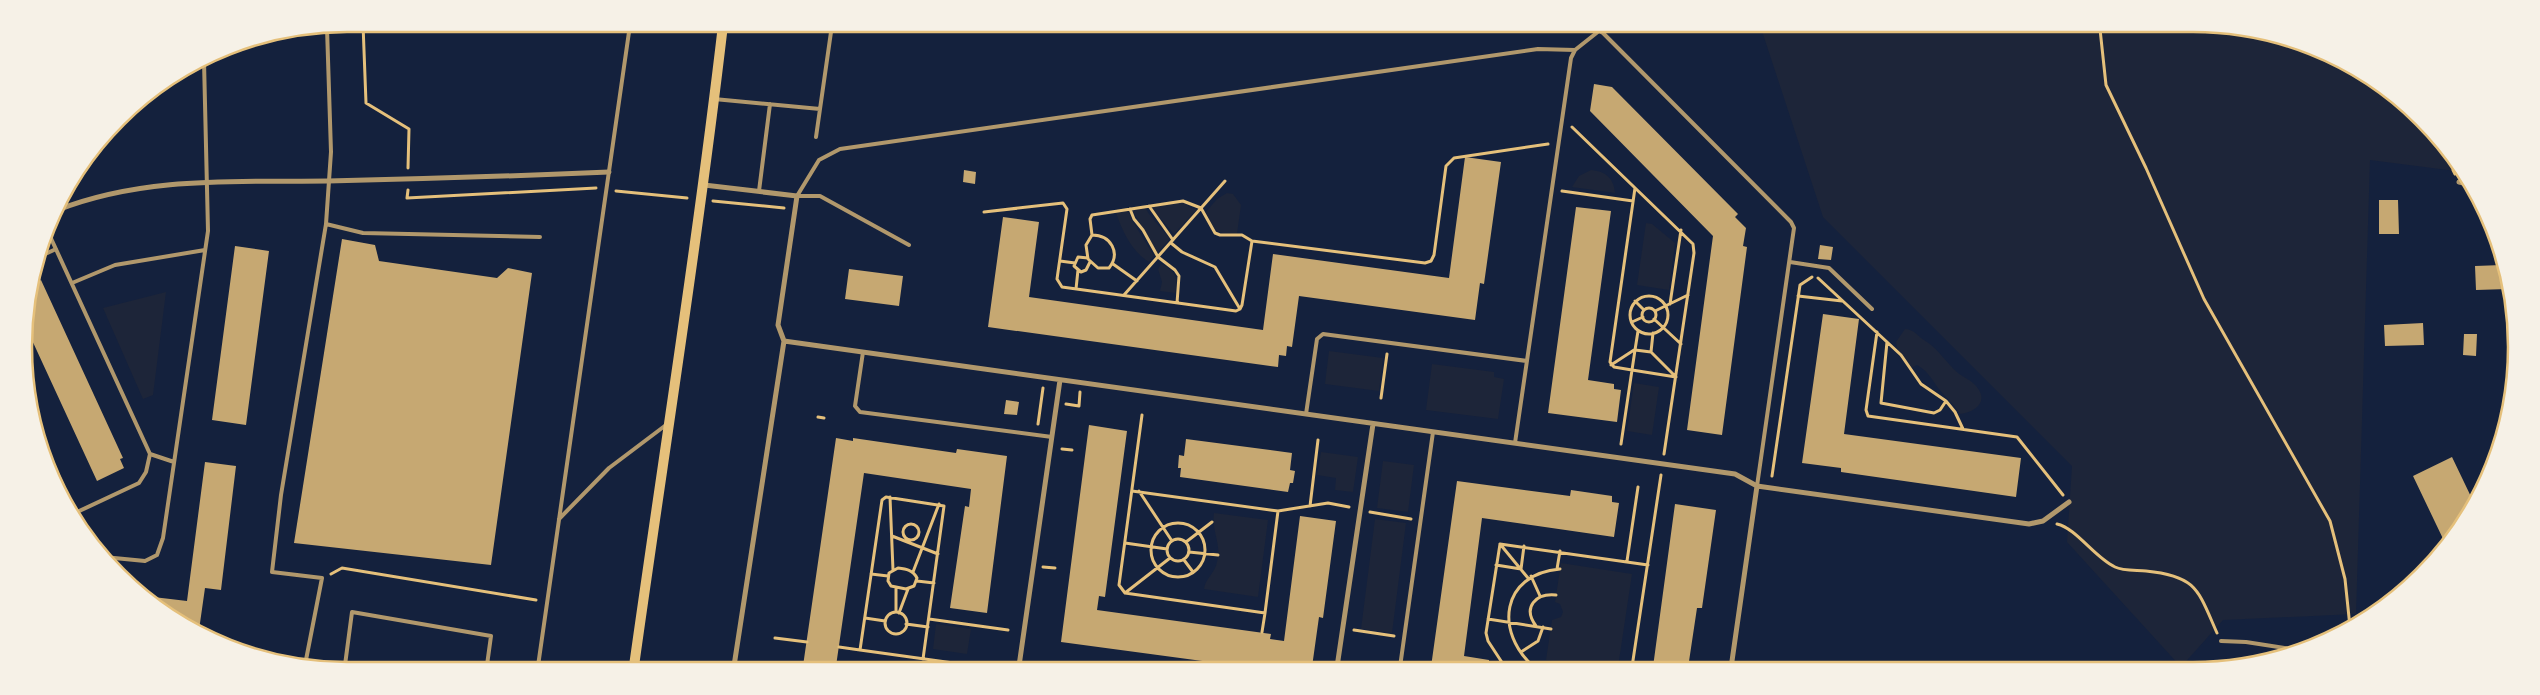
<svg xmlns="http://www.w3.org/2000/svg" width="2540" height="695" viewBox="0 0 2540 695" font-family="Lato,sans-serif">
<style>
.green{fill:#1d2539}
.building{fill:#c6a872}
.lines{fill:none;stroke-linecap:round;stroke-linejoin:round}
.path{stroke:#e5c07b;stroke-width:3}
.service{stroke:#b1986c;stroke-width:4}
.minor{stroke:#b1986c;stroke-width:5}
.secondary{stroke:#e5c07b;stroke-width:10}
.rim{fill:none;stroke:#e5c07b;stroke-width:2.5}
</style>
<rect width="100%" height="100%" fill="#14213d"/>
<path class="green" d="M1761 28 2255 30 2372 78 2463 172 2370 160 2356 614 2223 620 2181 667 2067 542 2072 466 1823 217Z
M1591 170C1606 171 1614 179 1615 193L1572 187 1579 176Z
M1227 193 1233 194 1241 205 1237 234C1215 234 1214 231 1206 212L1217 199Z
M1179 200 1191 208 1197 209 1174 234 1155 212 1151 204Z
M1144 205 1149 214 1170 239 1157 253 1131 208Z
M1127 208 1133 222 1154 256 1149 262C1130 250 1122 230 1115 210Z
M1646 223 1652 224 1675 243 1669 290 1637 285Z
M1161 264C1175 270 1179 278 1175 293L1160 291 1162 282 1158 269Z
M166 292 153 395 143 399 103 308Z
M1905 329C1915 330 1916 335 1924 340 1940 350 1945 362 1958 373 1963 377 1969 379 1974 384 1990 399 1978 412 1960 414 1954 404 1946 398 1939 389 1932 380 1928 371 1917 365L1911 368 1897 348 1896 342Z
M1329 351 1383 358 1379 391 1325 384Z
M1432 364 1494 372V377L1504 379 1498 419 1426 410Z
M1634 383 1659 387 1652 435 1627 431Z
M1321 452 1358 457 1353 492 1335 490 1336 478 1317 475Z
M1383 461 1414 465 1408 512 1377 508Z
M1214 513 1268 520 1258 597 1204 589C1205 579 1215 573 1217 562 1222 544 1211 530 1214 513Z
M1375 519 1406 523 1392 633 1361 629Z
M1561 563 1632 574 1618 667H1597L1546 660 1552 620 1561 617 1563 612 1560 604 1555 602Z
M936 624 971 629 967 654 933 649Z"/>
<path class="building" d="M1594 84 1612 87 1738 214 1735 217 1746 228 1743 246 1747 247 1722 435 1687 430 1713 236 1590 111Z
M1465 157 1501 162 1484 284 1480 283 1475 320 1299 296 1292 347 1287 346 1286 356 1279 355 1278 367 988 327 1003 217 1039 222 1029 297 1263 330 1273 254 1449 278Z
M964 170 976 172 975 184 963 182Z
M2379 200H2398L2399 234H2379Z
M1576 207 1611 211 1588 380 1614 384V389L1621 390 1617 422 1548 413Z
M342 239 375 245 379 261 497 278 508 268 532 273 491 565 294 543Z
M1820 245 1833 247 1831 260 1818 259Z
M235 246 269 251 246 425 212 420Z
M2502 265 2508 279V289L2476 290 2475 266Z
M849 269 903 276 899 306 845 299Z
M37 280 38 282 41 280 123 458 120 459 124 468 97 481 25 325Z
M1823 314 1859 319 1844 434 2021 458 2016 497 1841 472V468L1802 463Z
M2423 323 2424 345 2385 346 2384 325Z
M2464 334H2477L2476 356 2463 355Z
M1006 400 1019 402 1017 415 1004 414Z
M1089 425 1127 431 1105 597 1099 596 1097 610 1271 634 1270 639 1284 641 1300 516 1336 521 1323 618 1319 617 1312 667H1247L1061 642Z
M836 438 853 441V438L956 453 957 449 1007 456 987 613 950 608 965 506 969 507 971 489 864 473 836 666H803Z
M1186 439 1292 453 1290 470 1295 471 1293 483H1290L1288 492 1180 477 1181 468H1178L1179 455 1184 456Z
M2452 457 2475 505 2446 545 2413 476Z
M205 462 236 466 221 590 205 588 199 630 168 617 145 596 187 601Z
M1457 481 1570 496 1571 490 1612 496V502L1619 503 1614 537 1482 518 1464 656 1489 660V664L1497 665 1496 667H1431Z
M1675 504 1716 510 1702 608H1697L1688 668 1653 667Z"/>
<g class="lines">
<path class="path" d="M363 24 366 103 409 129 408 168
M2100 29 2106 85 2146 168 2204 299 2330 521 2345 579 2350 627
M1572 127 1693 244 1694 253 1664 454
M2455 174 2453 170 2458 164
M408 190 407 198 596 188
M616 191 687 198
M1562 191 1633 201
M713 201 784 208
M1149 206 1173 240
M1130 209 1134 219 1143 230 1158 257 1175 270 1179 276 1177 303
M984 212 1063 203 1067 209 1057 279 1062 287 1236 311 1240 309 1242 305 1252 241 1425 263 1431 261 1434 255 1446 166 1454 158 1548 144
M1092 235 1090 219 1092 215 1183 201 1201 208 1215 233 1220 235H1242L1252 241
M1092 235C1111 235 1121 253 1109 268H1098L1088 259 1086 245Z
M1171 243 1182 252 1215 267 1240 309
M1088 258 1078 257 1074 266 1081 272 1086 270 1090 262
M1060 261 1075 263
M1113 264 1137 281
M1818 278 1887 342
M1076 289 1078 270
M1124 295 1225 181
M1798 296 1842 301
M1630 315a19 19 0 1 1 38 0a19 19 0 1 1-38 0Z
M1635 301 1644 310
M1670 304 1681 230
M1642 315a7 7 0 1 1 14 0a7 7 0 1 1-14 0Z
M1655 311 1688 295
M1654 319 1681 344
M1632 322 1643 317
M1638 331 1635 350 1651 352
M1877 332 1866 410 1868 416 2017 437 2063 495
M1653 333 1651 352 1676 377
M1635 350 1632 370 1676 377
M1611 365 1634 350
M1381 398 1387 354
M1946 401 1940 410 1934 413 1881 403 1887 342 1901 355 1921 384 1946 401 1955 412 1963 429
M1066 404 1079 406 1080 392
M1142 415 1119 585 1125 593 1265 613 1278 511 1328 503 1349 507
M818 417 824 418
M1038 424 1043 388
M1621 444 1632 370 1614 367 1610 362 1635 188
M1062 449 1072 450
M1772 476 1800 285 1812 277
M1132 491 1278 511
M1139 491 1172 541
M890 497 893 570
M1310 506 1318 440
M1370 512 1411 519
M1151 550a27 27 0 1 1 54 0a27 27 0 1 1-54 0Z
M2057 524C2076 528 2095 558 2115 567 2123 571 2137 570 2146 571 2197 576 2198 590 2217 633
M903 532a8 8 0 1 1 16 0a8 8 0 1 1-16 0Z
M892 536 938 554
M1167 550a11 11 0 1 1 22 0a11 11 0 1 1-22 0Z
M1186 542 1212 522
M1125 543 1167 549
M1500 544 1528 578
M1189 552 1218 555
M1184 560 1193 572
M1627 561 1638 487
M1496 565 1521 569 1524 546
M1043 567 1055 568
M898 568C906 569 913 570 917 578L914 586 906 589 891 586 888 581 889 573Z
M1557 569 1560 551
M913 572 939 504
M331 574 342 568 536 600
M871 574 888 576
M1531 576 1540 596
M917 581 934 583
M1125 593 1170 558
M896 612V588
M885 623a11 11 0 1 1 22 0a11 11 0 1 1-22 0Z
M899 613 908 589
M865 618 885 621
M929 619 1008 630
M1488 619 1551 629
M906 624 928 627
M1536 626C1522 607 1536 593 1556 595
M1354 630 1394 636
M1262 632 1265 613
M775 638 807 642
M839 647 860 650
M1521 652 1538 641 1543 627
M923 659 944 506 886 497 882 500 860 650 975 666
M1505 667 1488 641 1486 633 1500 544 1648 565
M1534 667C1494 632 1501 574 1560 569
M1632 667 1661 475"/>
<path class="service" d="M714 99 820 109
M816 137 832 25
M759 191 770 104
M326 224 363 233 540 237
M909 245 820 196H797L819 160 840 149 1538 49 1575 50
M43 255 56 249
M1790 262 1829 268 1872 309
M72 283 115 265 205 250
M863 352 855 406 860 412 1052 437
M1306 414 1317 339 1323 334 1527 361
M34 422 75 513 139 483 146 472 150 454 49 234
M1515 443 1571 58 1575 50 1599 31 1603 33 1791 222 1794 228 1757 486
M150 454 174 462
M559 519 609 468 666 425
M104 557 145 561 157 555 163 538 208 231 204 61
M2221 641 2246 642 2297 650
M305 665 322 578 272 572 281 495 326 224 331 152 327 28
M345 665 352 612 491 636 487 665
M538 666 630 25
M1400 667 1433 432"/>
<path class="minor" d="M2459 182 2468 184
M704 185 797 196 778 325 784 341 734 666
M55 211C143 176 236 182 328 181 422 179 515 176 609 172
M784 341 1735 474 1757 486 2029 524 2043 521 2069 502
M1019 666 1060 380
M1337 667 1373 424
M1731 668 1757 486"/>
<path class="secondary" d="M634 666C664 452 698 239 723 25"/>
</g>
<path d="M0 0H2540V695H0ZM347 32H2193A315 315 0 0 1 2508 347V347A315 315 0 0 1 2193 662H347A315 315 0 0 1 32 347V347A315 315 0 0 1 347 32Z" fill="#f6f1e7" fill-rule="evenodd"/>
<path class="rim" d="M347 32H2193A315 315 0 0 1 2508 347V347A315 315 0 0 1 2193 662H347A315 315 0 0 1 32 347V347A315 315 0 0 1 347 32Z"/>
</svg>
